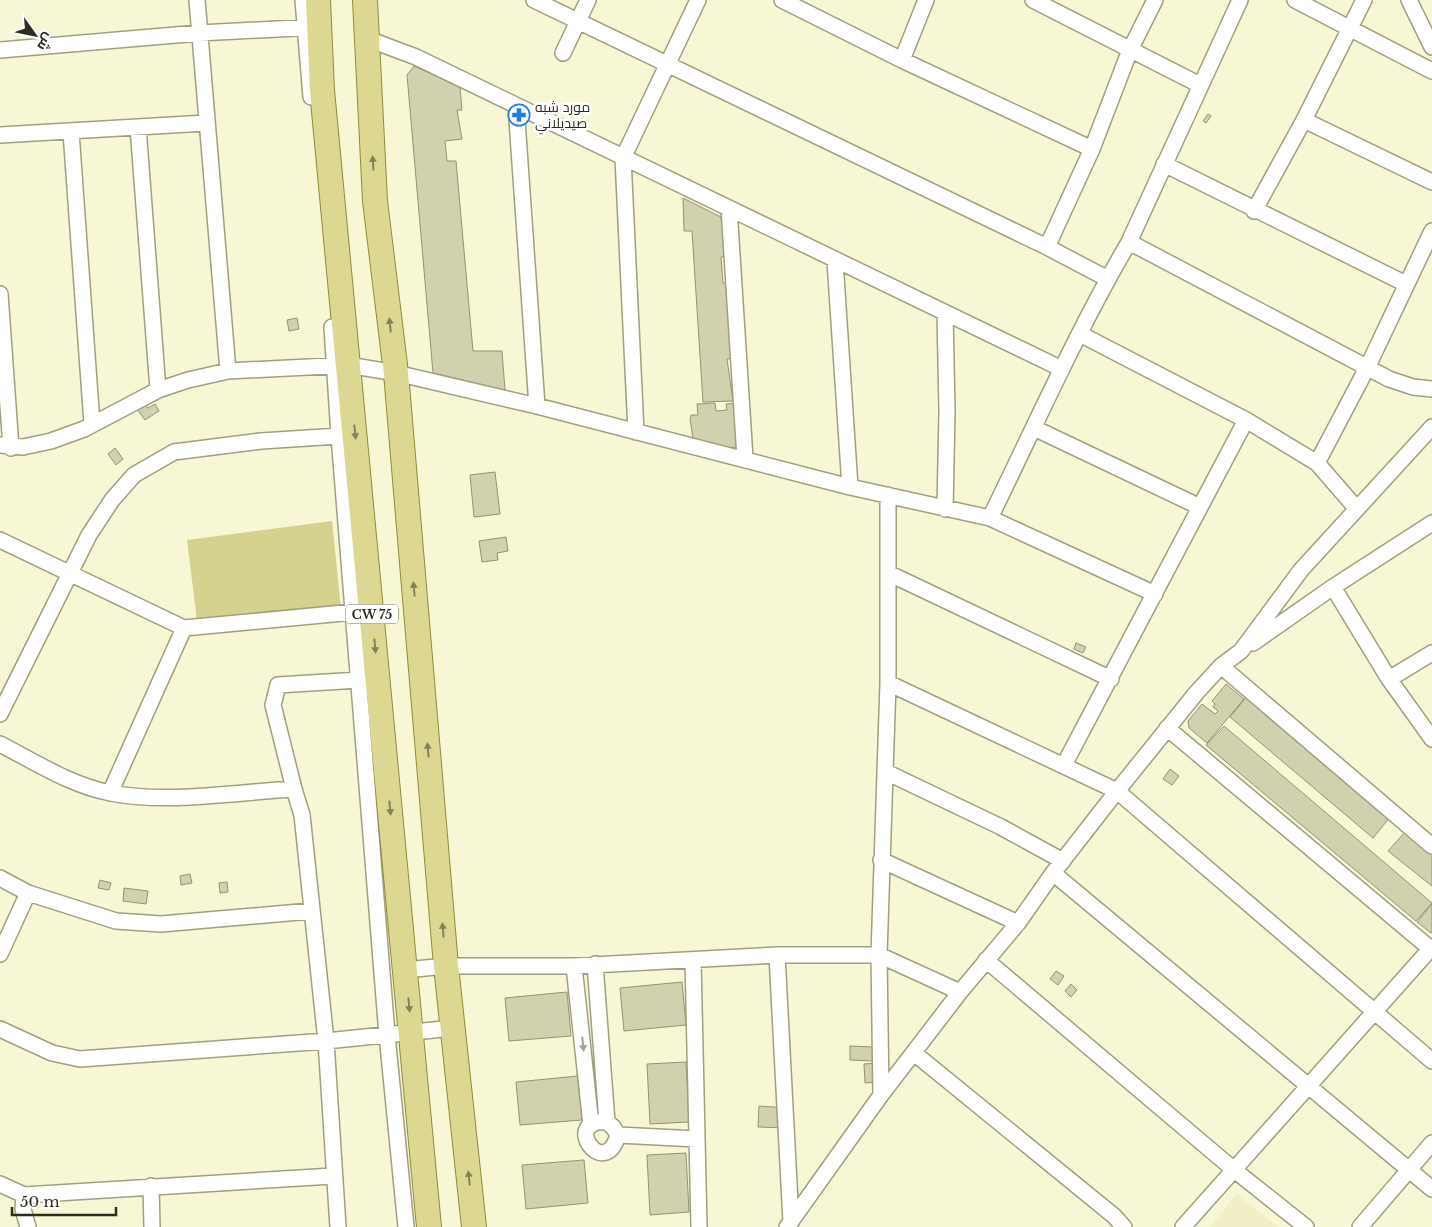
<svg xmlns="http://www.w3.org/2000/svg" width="1432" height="1227" viewBox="0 0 1432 1227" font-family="'Libre Baskerville',Cairo,serif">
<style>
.built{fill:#f1efc5}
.green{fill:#d5d18f}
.building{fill:#d1d0af;stroke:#939272}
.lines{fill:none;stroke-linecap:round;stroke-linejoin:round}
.minor-casing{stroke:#a19f7f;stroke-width:18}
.primary-casing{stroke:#908b39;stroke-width:26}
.minor{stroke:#fff;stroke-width:15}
.primary{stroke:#ddd891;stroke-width:24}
.oneway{fill:#848258}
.oneway2{fill:#a0a09a}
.labels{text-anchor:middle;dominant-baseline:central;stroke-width:5;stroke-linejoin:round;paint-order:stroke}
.shield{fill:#fff;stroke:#6b6b62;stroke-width:1}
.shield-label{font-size:12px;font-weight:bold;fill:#2c2c1f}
.poi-label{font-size:14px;fill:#2c2c1f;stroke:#fff;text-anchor:start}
</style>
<rect width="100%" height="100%" fill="#f8f7d5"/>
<path class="built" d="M1237 1194 1278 1227H1210Z"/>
<path class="green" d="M332 521 341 608 197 621 187 540Z"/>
<path class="building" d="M414 66 460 87 462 110H457L462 139 445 141 447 161H456L473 351H502L505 390 433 373 407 75Z
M1208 114 1211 116 1206 123 1203 121Z
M683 198 721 217 728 256 721 257 723 283H728L729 337H735L737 358 727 359 733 401 703 402 692 231H684Z
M297 318 299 329 289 331 287 320Z
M715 403 716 411 727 410 726 404 739 403 741 447 719 448 693 438 690 419 691 415H698L697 404Z
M145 404 148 408 155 404 159 411 145 420 137 409Z
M115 448 123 459 116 465 108 454Z
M495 472 500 514 474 517 470 475Z
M506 537 508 551 497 553 498 560 482 562 479 541Z
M1076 643 1086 647 1083 653 1074 649Z
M1226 684 1244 699 1207 743 1189 728 1188 721 1202 704 1215 714 1218 711 1213 707 1215 704 1212 701Z
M1248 695 1391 816 1373 838 1230 717Z
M1224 726 1432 903 1416 921 1206 745Z
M1170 769 1179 776 1172 785 1163 779Z
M1406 831 1432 853V886L1388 851Z
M190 874 192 883 181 885 180 876Z
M100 880 111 883 109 890 98 888Z
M227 882 228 892 220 893 219 883Z
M124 888 148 891 146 904 123 901Z
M1432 904V932L1431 933 1417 922Z
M1056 971 1064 976 1058 985 1050 979Z
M682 982 686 1025 624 1031 620 988Z
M1071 984 1077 990 1071 997 1065 991Z
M567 992 571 1036 509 1041 505 998Z
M850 1046 874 1047V1061L850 1060Z
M686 1062 689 1122 650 1124 647 1064Z
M876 1063 877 1082 865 1083 864 1064Z
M578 1076 582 1120 520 1125 516 1082Z
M759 1106 788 1108 787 1128 758 1127Z
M686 1153 689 1212 650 1215 647 1155Z
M584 1160 588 1203 526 1209 522 1165Z"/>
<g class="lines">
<g class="minor-casing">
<path id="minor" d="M197 0 228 371
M303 0 311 97
M534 0 1047 247 1108 279
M782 0 902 60 1092 149
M1033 0 1200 85
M1295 0 1432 71
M1409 0 1432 47
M368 39 416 57 1062 369
M0 50 199 33 315 27
M563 53 588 0
M902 60 926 0
M516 106 537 406
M1304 120 1432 182
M138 127 158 390
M71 132 92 424
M0 135 206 123
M1164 164 1406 284
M729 208 745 458
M1254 211 1304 120 1364 0
M1129 242 1389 379 1413 387 1432 389
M1047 247 1092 149 1130 50 1155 0
M835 261 850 487
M0 294 11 448
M945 313 947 411 945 509
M332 327 339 436 387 1035 406 1227
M1080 334 1246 420 1317 463 1356 508
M1034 428 1200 507
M636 432 623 158 698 0
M0 445 23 447 51 441 84 429 158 390 188 380 228 371 348 365 396 373 537 406 850 487 990 518 1155 594
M1317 463 1368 366 1432 231
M990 518C1035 426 1077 331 1129 242L1240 0
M0 540 184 628 354 612
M888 573 1111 679
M1333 587 1389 679 1432 739
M1253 643 1333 587 1432 523
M1221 666 1432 846
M1389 679 1432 653
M888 683 1117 791 1432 1061
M0 714 89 535 112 500 134 475 174 452 261 441 339 436
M1167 728 1432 950
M0 744C35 762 72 786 111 793 167 804 237 792 294 789L302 815 326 1041 338 1227
M1064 765 1246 420
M886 772 1001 827 1063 861
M294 789 273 705 278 685 359 680
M110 793 184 628
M881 860 1018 923
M1053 873 1432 1189
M0 878 28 893 116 921 161 924 311 911
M0 954 28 893
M777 955 791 1222
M693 960 699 1227
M986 960 1233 1169 1306 1227
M595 964 607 1122 613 1127 618 1135C604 1183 560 1118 607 1122
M574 966 591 1125
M405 970 446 966H574L777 955H879L960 992
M0 1029 52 1053 80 1059 326 1041 453 1028
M914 1053 1114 1216 1124 1227
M881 1095 879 955 888 683V495
M618 1135 697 1139
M0 1184 24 1195 23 1209 28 1227
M151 1186 152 1227
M24 1195 333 1176
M787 1227 881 1095 960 992 1018 923 1053 873 1117 791 1197 692 1221 666 1241 651 1301 570 1432 427
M1183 1227 1432 947
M1360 1227 1432 1143"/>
</g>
<g class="primary-casing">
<path id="primary" d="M318 0 322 90 429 1227
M365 0 375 201 396 373 446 966 474 1227"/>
</g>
<use href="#minor" class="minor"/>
<use href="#primary" class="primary"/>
</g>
<defs><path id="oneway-solid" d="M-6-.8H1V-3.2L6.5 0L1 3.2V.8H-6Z" transform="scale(1.25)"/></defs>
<g class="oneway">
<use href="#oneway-solid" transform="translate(373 163) rotate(-93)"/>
<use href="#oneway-solid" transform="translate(390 325) rotate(-96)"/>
<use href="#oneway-solid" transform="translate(355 432) rotate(84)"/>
<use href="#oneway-solid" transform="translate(414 589) rotate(-95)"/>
<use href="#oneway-solid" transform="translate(375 646) rotate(85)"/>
<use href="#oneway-solid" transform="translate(428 750) rotate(-95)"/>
<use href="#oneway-solid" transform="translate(390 808) rotate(85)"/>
<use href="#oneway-solid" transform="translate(443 930) rotate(-95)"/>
<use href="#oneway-solid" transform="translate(409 1005) rotate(85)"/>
<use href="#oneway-solid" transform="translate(469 1178) rotate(-96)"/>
</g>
<use class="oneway2" href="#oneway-solid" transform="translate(583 1044) rotate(84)"/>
<defs>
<g id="pharmacy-ring" transform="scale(1.125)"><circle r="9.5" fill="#fff" stroke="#217ee8" stroke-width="1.5"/><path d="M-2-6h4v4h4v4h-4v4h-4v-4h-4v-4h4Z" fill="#217ee8"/></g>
</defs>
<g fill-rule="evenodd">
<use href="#pharmacy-ring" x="519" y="115"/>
</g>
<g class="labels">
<rect class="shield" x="346" y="604.5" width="52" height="19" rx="4"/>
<g class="shield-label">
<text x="372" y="614">CW 75</text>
</g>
<g class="poi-label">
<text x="535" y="107">مورد شبه<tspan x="535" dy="16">صيديلاني</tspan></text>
</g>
</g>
<g transform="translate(35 35) rotate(123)" stroke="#ffffff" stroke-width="4" paint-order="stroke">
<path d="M0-4L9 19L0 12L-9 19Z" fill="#2c2c1f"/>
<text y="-8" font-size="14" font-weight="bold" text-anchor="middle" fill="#2c2c1f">ش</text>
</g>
<path d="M12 1207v8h104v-8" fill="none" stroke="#2c2c1f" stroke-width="2.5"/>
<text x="20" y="1207" font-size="15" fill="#2c2c1f" stroke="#ffffff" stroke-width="4" paint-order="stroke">50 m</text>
</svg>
